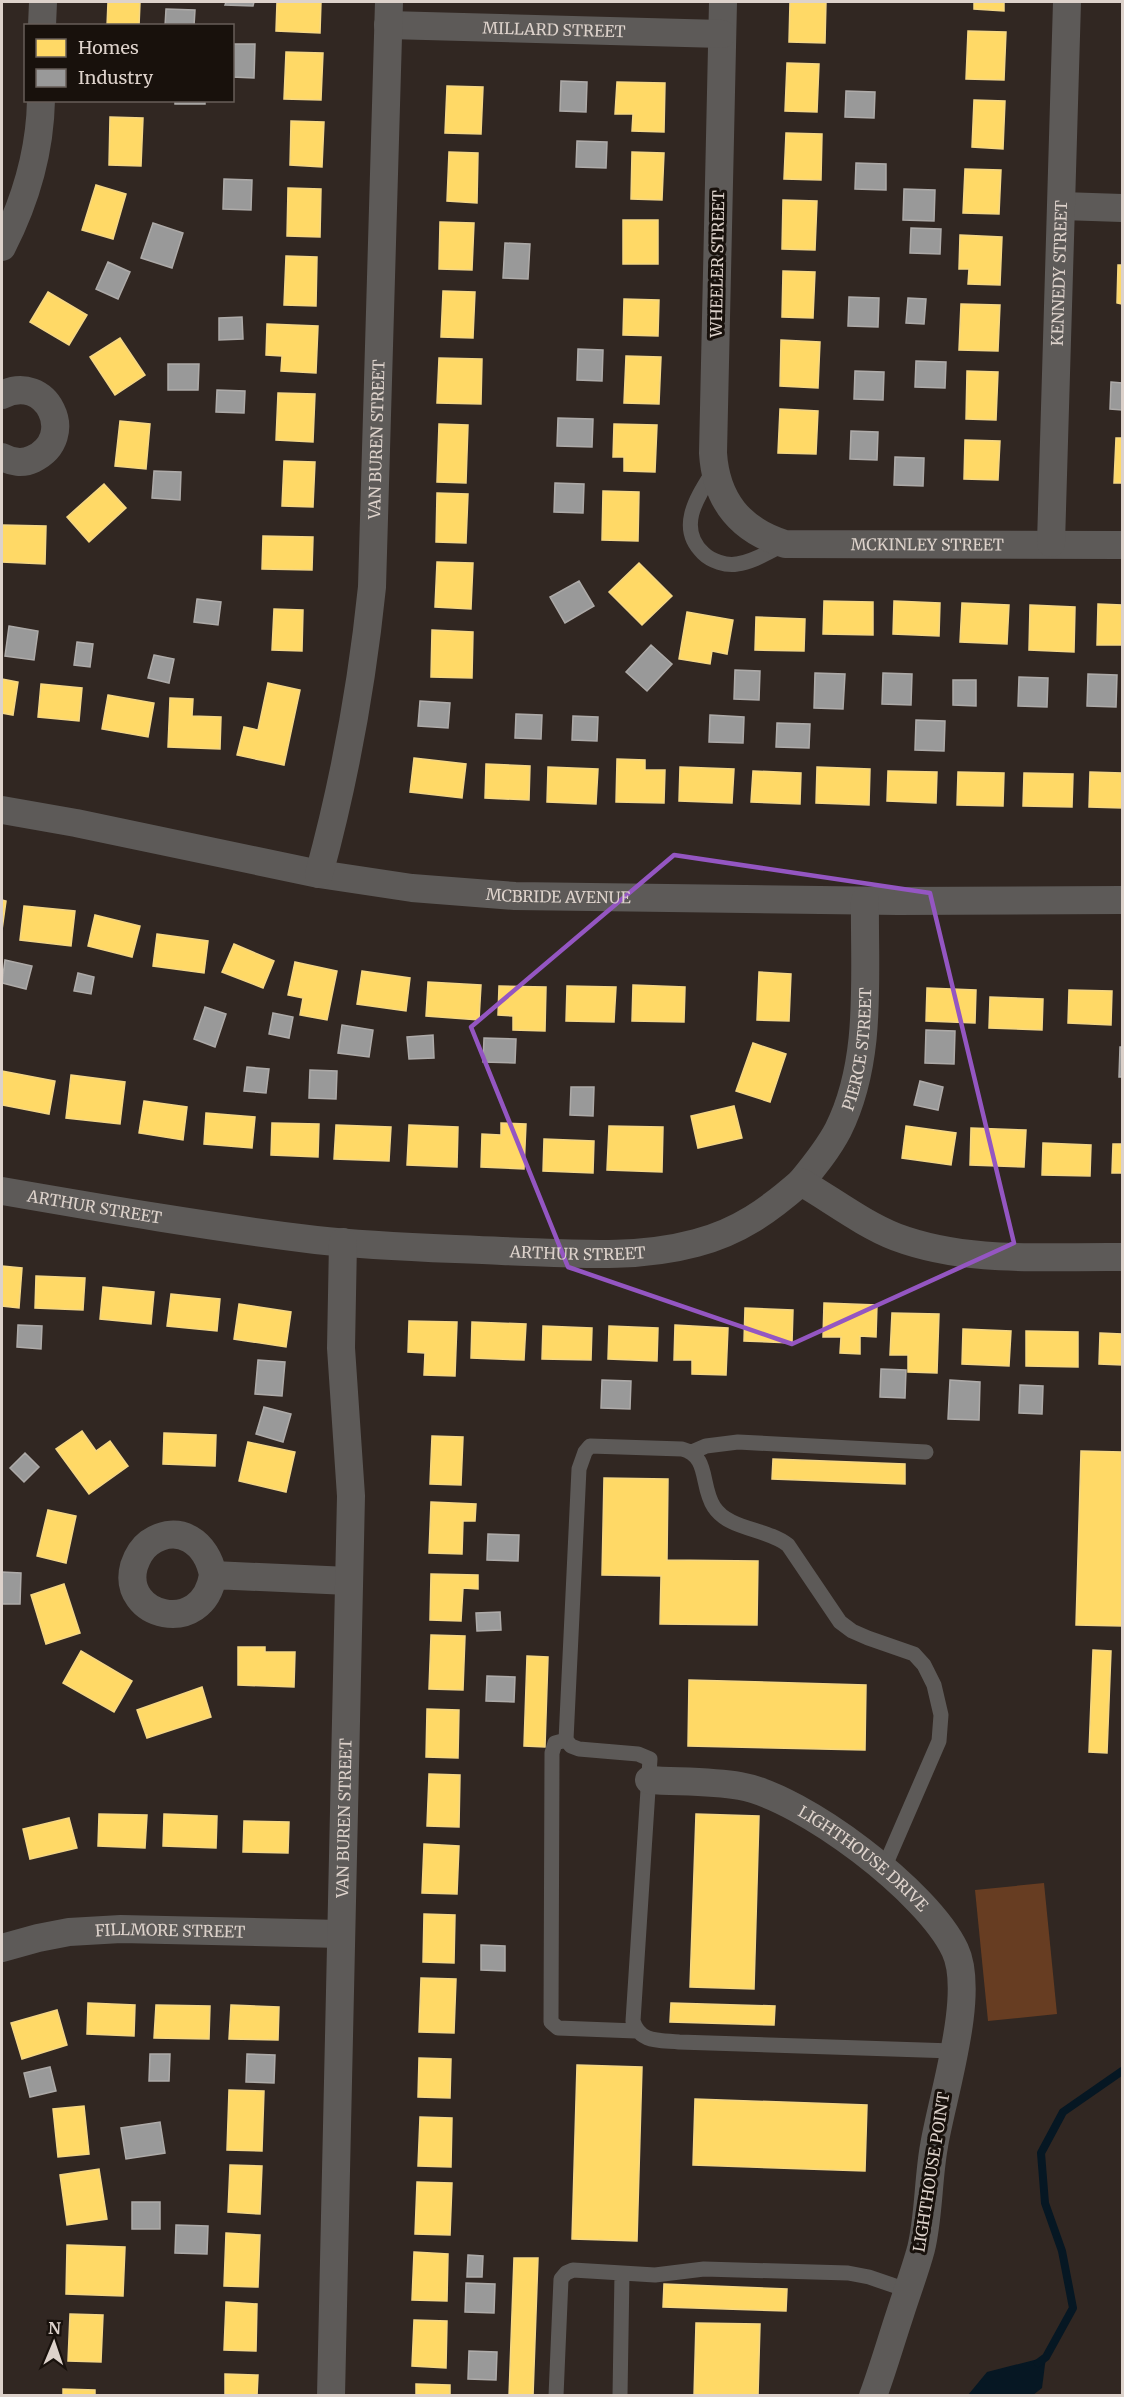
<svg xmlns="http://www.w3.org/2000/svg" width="1124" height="2397" viewBox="0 0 1124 2397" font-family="Merriweather,serif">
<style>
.green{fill:#673d22}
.water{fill:#061723}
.homes{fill:#ffd966;stroke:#f5d784;stroke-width:1.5}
.industry{fill:#999;stroke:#adaaa8;stroke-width:1.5}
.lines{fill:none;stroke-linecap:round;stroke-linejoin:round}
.stream{stroke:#061723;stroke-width:8}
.service{stroke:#5d5a58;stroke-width:15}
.minor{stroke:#5d5a58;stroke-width:28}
.marked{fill:none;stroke:#9456c2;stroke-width:4.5;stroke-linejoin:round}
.labels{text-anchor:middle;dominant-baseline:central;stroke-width:6;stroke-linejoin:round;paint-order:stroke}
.street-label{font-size:16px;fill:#ddd2cb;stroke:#18110c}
</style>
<rect width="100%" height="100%" fill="#312722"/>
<path class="green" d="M1044 1883 1057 2014 988 2021 975 1890Z"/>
<path class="water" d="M1046 2357 1042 2388 1033 2395H968L987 2372Z"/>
<path class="homes" d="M108 2H140L139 26H107Z
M277 2H321L320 33 276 31Z
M790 2H826L825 43 789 42Z
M974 2H1004V11L974 9Z
M968 31 1006 32 1004 80 966 79Z
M286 52 323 53 321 100 284 99Z
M787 63 819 64 817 112 785 111Z
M617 82 665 83 664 132 632 131 633 114H615Z
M447 86 483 87 481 134 445 133Z
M974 100 1005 101 1003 149 972 147Z
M110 117 143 118 141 166 109 165Z
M291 121 324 122 322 167 290 165Z
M786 133 822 134 821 180 784 179Z
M449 152 478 153 477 203 447 201Z
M632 152 664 153 662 200 631 199Z
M965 169 1001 170 999 214 963 213Z
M96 185 126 194 113 239 82 230Z
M288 188 321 189 320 237 287 236Z
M783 200 817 201 815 250 782 249Z
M623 220H658V264H623Z
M440 222 474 223 472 270 439 269Z
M960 235 1002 237 1000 285 968 284 969 269H959Z
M286 256 317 257 316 306 284 305Z
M1118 265H1122V304L1117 303Z
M783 271 815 272 813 318 782 317Z
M443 291 475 292 473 338 441 337Z
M48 292 87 315 69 345 30 322Z
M624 299 659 300 658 336 623 335Z
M961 304 1000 305 998 351 959 350Z
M267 324 318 326 316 373 281 371 282 356 266 355Z
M120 338 145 375 115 395 90 357Z
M781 340 820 342 818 388 780 386Z
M626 356 661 357 659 404 624 403Z
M439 358 482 359 481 404 437 403Z
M967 371 998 372 996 420 966 419Z
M278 393 315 394 313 442 276 440Z
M780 409 818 411 816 454 778 453Z
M120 421 150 424 146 469 115 466Z
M439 424 468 425 466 483 437 482Z
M614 424 657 425 655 472 624 471V457H613Z
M1116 438H1122V483H1114Z
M965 440 1000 441 998 480 964 479Z
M284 461 315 462 313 507 282 506Z
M104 484 126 508 89 542 67 517Z
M603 491 639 492 638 541 602 540Z
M437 493 468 494 466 543 436 542Z
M2 525 46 526 45 564 2 562Z
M263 536 313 537 312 570 262 569Z
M437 562 473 563 471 609 435 607Z
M639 563 672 596 642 625 609 592Z
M824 601 873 602V635L823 634Z
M894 601 940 603 939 636 893 634Z
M962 603 1009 605 1007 644 960 642Z
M1098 604 1122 605V645H1097Z
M1030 605 1075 607 1074 652 1029 650Z
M274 609 303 610 302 651 272 650Z
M687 612 733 620 727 654 712 651 710 664 679 659Z
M756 617 805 619 804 651 755 650Z
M432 630 473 632 472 678 431 677Z
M2 679 18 682 13 715 2 713Z
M268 683 300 690 284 765 237 755 244 727 258 730Z
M41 684 82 688 79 721 38 717Z
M108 695 154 703 148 737 102 729Z
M170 698 193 699 192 716 221 717 220 749 168 747Z
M414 758 466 764 462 798 410 792Z
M617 759 645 760V770H665L664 803 616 802Z
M486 764 530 766 529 800 485 798Z
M548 767 598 769 596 804 547 802Z
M680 767 734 769 732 803 679 801Z
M817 767 870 769 869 805 816 803Z
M753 771 801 773 800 804 751 802Z
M888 771 937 772 936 803 887 801Z
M958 772 1004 773 1003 806 957 805Z
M1090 772 1122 773V808L1089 807Z
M1024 773 1073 774 1072 807 1023 806Z
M2 900 6 901 2 930Z
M24 906 75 911 71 946 20 940Z
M95 915 140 926 132 957 88 946Z
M157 934 208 941 204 973 153 966Z
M234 944 274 961 263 988 222 972Z
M295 962 337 971 327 1020 300 1015 303 998 288 995Z
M362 971 410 978 406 1011 357 1004Z
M759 972 791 974 789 1021 757 1020Z
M428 982 481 985 479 1020 426 1016Z
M633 985 685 987 684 1022 632 1021Z
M499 986 546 987 545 1031 513 1030V1016L498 1015Z
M567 986 616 987 614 1022 566 1021Z
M927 988 976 990 975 1023 926 1021Z
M1069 990 1112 991 1111 1025 1068 1023Z
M990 997 1043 999 1042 1030 989 1028Z
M753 1043 786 1054 770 1102 736 1091Z
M2 1071 55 1081 49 1114 2 1105Z
M71 1075 125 1082 120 1124 66 1118Z
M144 1101 187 1107 183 1140 139 1133Z
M734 1106 742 1138 698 1148 691 1116Z
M206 1113 255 1117 252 1148 204 1144Z
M272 1123 319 1124 318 1157 271 1155Z
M501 1123 526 1124 524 1169 481 1167 482 1134 501 1135Z
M336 1125 391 1127 389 1161 334 1159Z
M409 1125 458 1127 457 1167 407 1165Z
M609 1126 663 1127 662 1172 607 1170Z
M906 1126 956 1133 951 1165 902 1158Z
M971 1128 1026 1130 1024 1167 970 1165Z
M544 1139 594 1141 593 1173 543 1171Z
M1043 1143 1091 1145 1090 1176 1042 1175Z
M1113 1144H1122V1173H1112Z
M2 1266 22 1268 19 1308 2 1306Z
M36 1276 85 1278 83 1310 35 1308Z
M103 1287 154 1292 151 1324 100 1319Z
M171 1294 220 1299 217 1331 167 1326Z
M824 1303 877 1305 876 1337 860 1336V1354L840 1353 841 1337H823Z
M239 1304 291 1312 286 1347 234 1339Z
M745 1308 793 1310 792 1343 744 1341Z
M892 1313 939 1314 937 1373 908 1372V1355H890Z
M409 1321 457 1322 455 1376 424 1375 425 1353 408 1352Z
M472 1322 526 1324 524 1360 471 1358Z
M675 1325 728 1328 726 1375 692 1374V1360H674Z
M543 1326 592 1328 591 1360 542 1359Z
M609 1326 658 1328 657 1361 608 1359Z
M963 1329 1011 1331 1009 1366 962 1364Z
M1026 1331 1078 1332V1367L1026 1366Z
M1100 1333 1122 1334V1365L1099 1364Z
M82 1431 96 1451 110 1441 128 1466 89 1494 56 1449Z
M164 1433 216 1435 215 1466 163 1464Z
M432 1436 463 1437 461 1485 430 1484Z
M248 1442 295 1452 286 1492 239 1481Z
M1081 1451 1122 1452V1626L1076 1625Z
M773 1459 905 1464V1484L772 1479Z
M604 1478 668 1479 667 1560 758 1561 757 1625 660 1624 661 1576 602 1575Z
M431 1502 476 1504 475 1521H463L462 1554 429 1553Z
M48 1510 76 1516 66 1563 37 1556Z
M431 1574 478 1575V1589L463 1588 461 1621 430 1620Z
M64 1584 80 1633 46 1644 31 1595Z
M431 1635 465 1636 463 1690 429 1689Z
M238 1647H265V1652H295L294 1687 238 1685Z
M1093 1650 1111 1651 1107 1753 1089 1752Z
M81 1651 132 1681 114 1712 63 1683Z
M527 1656 548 1657 545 1747 524 1746Z
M689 1680 866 1685 865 1750 688 1746Z
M202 1687 211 1717 147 1738 137 1710Z
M427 1709 459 1710 458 1758 426 1757Z
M429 1774 460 1775 459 1827 427 1826Z
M99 1814 147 1815 145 1848 98 1846Z
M164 1814 217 1816 216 1848 163 1846Z
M696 1814 759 1816 754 1989 690 1987Z
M69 1818 77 1848 30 1859 23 1829Z
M244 1821 289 1822 288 1853 243 1852Z
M424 1844 459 1846 457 1894 422 1893Z
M424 1914 455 1915 454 1963 423 1962Z
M421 1978 456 1979 454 2033 419 2032Z
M88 2003 135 2005 134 2036 87 2034Z
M671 2003 775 2006 774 2025 670 2022Z
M156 2005 210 2006 209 2039 154 2038Z
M231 2005 279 2007 278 2040 229 2039Z
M57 2010 67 2045 22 2059 11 2023Z
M419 2058 451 2059 450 2098 418 2097Z
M577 2065 642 2067 637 2241 572 2239Z
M229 2090 264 2091 262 2151 227 2150Z
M695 2099 867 2105 865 2171 693 2165Z
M84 2106 89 2154 58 2157 53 2109Z
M420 2117 452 2118 451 2167 418 2166Z
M230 2165 262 2166 260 2214 228 2212Z
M99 2169 107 2219 67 2225 60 2175Z
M417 2182 452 2183 450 2235 415 2234Z
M226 2233 260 2235 258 2287 224 2286Z
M67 2245 125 2247 123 2296 66 2294Z
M414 2252 448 2254 447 2301 412 2300Z
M514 2258H538L533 2396H509Z
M664 2284 787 2289 786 2311 663 2307Z
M226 2302 257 2304 256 2351 224 2350Z
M70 2314 103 2315 101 2362 68 2361Z
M414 2320 447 2321 446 2368 412 2366Z
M696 2323 760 2324 758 2396H694Z
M225 2374 258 2375 257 2396H225Z
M416 2384 450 2385V2396H416Z
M63 2389 95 2390V2396H63Z"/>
<path class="industry" d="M226 2H254L253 6 225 5Z
M166 9 195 10 194 26H165Z
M232 44H255L254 78 232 77Z
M561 81 587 82 586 112 560 111Z
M846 91 875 92 874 118 845 117Z
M175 100H205V104H175Z
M577 141 607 142 606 168 576 167Z
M856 163 886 164V190L855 189Z
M224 179 252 180 251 210 223 209Z
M904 189 935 190 934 221 903 220Z
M153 223 183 233 172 268 141 258Z
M911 228 941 229 940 254 910 253Z
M505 243 530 244 528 279 503 278Z
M108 262 130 272 118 299 96 289Z
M849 297 879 298 878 327 848 326Z
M908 298 926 299 924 324 906 323Z
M242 317 243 339 219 340V318Z
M578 349 603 350 602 381 577 380Z
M916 361 946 362 945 388 915 387Z
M168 364H199L198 390H168Z
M855 371 884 372 883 400 854 399Z
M1111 382 1122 383V410L1110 409Z
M217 390 245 391 244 413 216 412Z
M558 418 593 419 592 447 557 446Z
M851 431 878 432 877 460 850 459Z
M895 457 924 458 923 486 894 485Z
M154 471 181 472 180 500 152 498Z
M555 483 584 484 583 513 554 512Z
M579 581 594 606 565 623 550 597Z
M197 599 221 602 218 625 194 622Z
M9 626 38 631 34 660 5 656Z
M77 642 93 644 90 667 74 665Z
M651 645 672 664 647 691 626 672Z
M154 655 174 659 169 683 148 678Z
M735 670 760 671 759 700 734 699Z
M815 673 845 674 843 709 814 708Z
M883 673 912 674 911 705 882 704Z
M1088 674 1117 675 1116 707 1087 706Z
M1019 677 1048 678 1047 707 1018 706Z
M953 680H976V706L953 705Z
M420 701 450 703 448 728 418 726Z
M516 714 542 715 541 739 515 738Z
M710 715 744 717 743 743 709 742Z
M573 716 598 717 597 741 572 740Z
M916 720 945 721 944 751 915 750Z
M777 723 810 724 809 748 776 747Z
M5 960 32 966 26 989 2 983Z
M78 973 94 977 91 994 74 991Z
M205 1007 226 1014 215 1047 194 1039Z
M273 1013 293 1017 289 1038 269 1034Z
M342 1025 373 1030 369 1057 338 1053Z
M926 1030 955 1031 954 1064 925 1063Z
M433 1035 434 1058 409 1059 407 1037Z
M484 1038 516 1039 515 1063 483 1062Z
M1120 1047H1122V1077H1119Z
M247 1067 269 1069 266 1093 244 1091Z
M310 1070 337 1071 336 1099 309 1098Z
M920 1081 943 1087 938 1110 914 1105Z
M571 1087H594L593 1116 570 1115Z
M18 1325 42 1326 41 1349 17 1347Z
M258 1360 285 1362 282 1396 255 1394Z
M881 1369 906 1370 905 1398 880 1397Z
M602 1380 631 1381 630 1409 601 1408Z
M950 1380 980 1382 979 1420 948 1419Z
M1020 1385 1043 1386 1042 1414 1019 1413Z
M264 1407 291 1414 283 1442 256 1434Z
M25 1453 39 1467 24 1482 10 1468Z
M488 1534 519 1535 518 1561 487 1560Z
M2 1572 21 1573 20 1604H2Z
M500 1612 501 1630 477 1631 476 1613Z
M487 1676 515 1677 514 1702 486 1701Z
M481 1945 505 1946V1971L481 1970Z
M150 2054H170L169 2081H149Z
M247 2054 275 2055 274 2083 246 2082Z
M50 2067 56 2091 30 2097 24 2073Z
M160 2122 165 2153 126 2159 121 2128Z
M132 2202H160V2229H132Z
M176 2225 208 2226 207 2254 175 2253Z
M468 2255 483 2256 482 2277H467Z
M466 2283 495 2284 494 2313 465 2312Z
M469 2351 497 2352 496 2380 468 2379Z"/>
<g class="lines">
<path class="stream" d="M1038 2363 1046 2357 1073 2308 1062 2251 1045 2203 1041 2153 1063 2112 1122 2071"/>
<path class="service" d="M714 470C698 496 676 527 703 553 711 561 726 566 737 564 754 562 770 551 785 544
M692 1452 706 1446 738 1442 926 1452
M566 1740 555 1743 552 1753 551 2022 558 2028 636 2031
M884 1868 939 1741 941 1715 934 1685 924 1665 914 1654 868 1638 852 1631 840 1622 788 1545C766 1528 729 1530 714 1507 700 1486 710 1456 682 1449L590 1446 585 1452 579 1469 566 1740 571 1746 579 1749 638 1754 650 1759 633 2021C640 2043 659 2040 679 2042L953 2051
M556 2396 561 2279 566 2273 573 2270 655 2275 704 2269 848 2273 869 2277 907 2290
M620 2396 622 2273"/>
<g class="minor">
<path id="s1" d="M723 2 713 453C716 500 740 530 785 544L1122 545"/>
<path id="s2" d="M388 25 722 34"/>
<path d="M42 26 43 2"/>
<path d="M1062 206 1122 208"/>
<path d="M2 247C25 202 40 152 41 100"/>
<path d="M2 395C46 372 79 437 33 459 23 464 11 462 2 457"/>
<path id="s3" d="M1051 543 1067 2"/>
<path id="s4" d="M2 810 76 823 319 874 412 888 515 896 898 901 1122 900"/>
<path id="s5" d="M319 874C345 779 362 684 372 587L389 2"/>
<path id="s6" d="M801 1182C815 1165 828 1149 838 1130 873 1060 864 977 865 901"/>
<path id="s7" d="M2 1191C106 1209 211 1227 316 1240 378 1247 440 1248 502 1251 567 1253 633 1260 696 1243 739 1232 769 1210 801 1182 832 1200 863 1224 896 1237 968 1264 1047 1256 1122 1257"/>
<path d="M213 1575C203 1638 120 1617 134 1566 137 1557 141 1549 149 1543 179 1522 207 1543 213 1575L349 1581"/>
<path id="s8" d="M649 1780C679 1782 710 1781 740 1786 803 1797 928 1892 955 1950 976 1994 942 2097 934 2146 928 2179 929 2216 921 2249 915 2271 907 2292 900 2314 891 2341 883 2369 873 2396"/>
<path id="s9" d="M2 1948 38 1938 69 1932 121 1929 341 1934"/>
<path id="s10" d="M331 2396 351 1496 341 1348 343 1242"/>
</g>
</g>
<path class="marked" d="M674 855 930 893 1014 1243 792 1344 568 1267 471 1027Z"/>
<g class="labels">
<g class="street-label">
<text stroke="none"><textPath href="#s2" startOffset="166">MILLARD STREET</textPath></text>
<text transform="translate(717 264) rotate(-89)">WHEELER STREET</text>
<text stroke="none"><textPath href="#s3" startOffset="270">KENNEDY STREET</textPath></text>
<text stroke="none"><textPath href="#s5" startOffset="440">VAN BUREN STREET</textPath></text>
<text stroke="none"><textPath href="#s1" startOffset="718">MCKINLEY STREET</textPath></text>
<text stroke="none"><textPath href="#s4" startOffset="564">MCBRIDE AVENUE</textPath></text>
<text stroke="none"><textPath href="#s6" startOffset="148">PIERCE STREET</textPath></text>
<text stroke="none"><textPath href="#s7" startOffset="94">ARTHUR STREET</textPath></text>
<text stroke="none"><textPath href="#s7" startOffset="580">ARTHUR STREET</textPath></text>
<text stroke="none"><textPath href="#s10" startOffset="578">VAN BUREN STREET</textPath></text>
<text stroke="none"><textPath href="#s8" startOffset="236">LIGHTHOUSE DRIVE</textPath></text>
<text stroke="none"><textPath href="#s9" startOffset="170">FILLMORE STREET</textPath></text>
<text transform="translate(931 2172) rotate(-81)">LIGHTHOUSE POINT</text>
</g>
</g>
<rect width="1124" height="2397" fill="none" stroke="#ddd2cb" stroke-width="6"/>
<rect x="24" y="24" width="210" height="78" fill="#18110c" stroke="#675e58" stroke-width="1.5"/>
<rect x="36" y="39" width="30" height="18" fill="#ffd966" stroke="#675e58" stroke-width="1.5"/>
<text x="78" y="54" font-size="18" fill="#ddd2cb">Homes</text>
<rect x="36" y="69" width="30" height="18" fill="#999999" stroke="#675e58" stroke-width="1.5"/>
<text x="78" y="84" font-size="18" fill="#ddd2cb">Industry</text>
<g transform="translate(54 2343) rotate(2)" stroke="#18110c" stroke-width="4.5" paint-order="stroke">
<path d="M0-4.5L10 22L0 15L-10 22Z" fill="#ddd2cb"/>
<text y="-9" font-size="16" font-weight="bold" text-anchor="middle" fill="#ddd2cb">N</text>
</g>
</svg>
